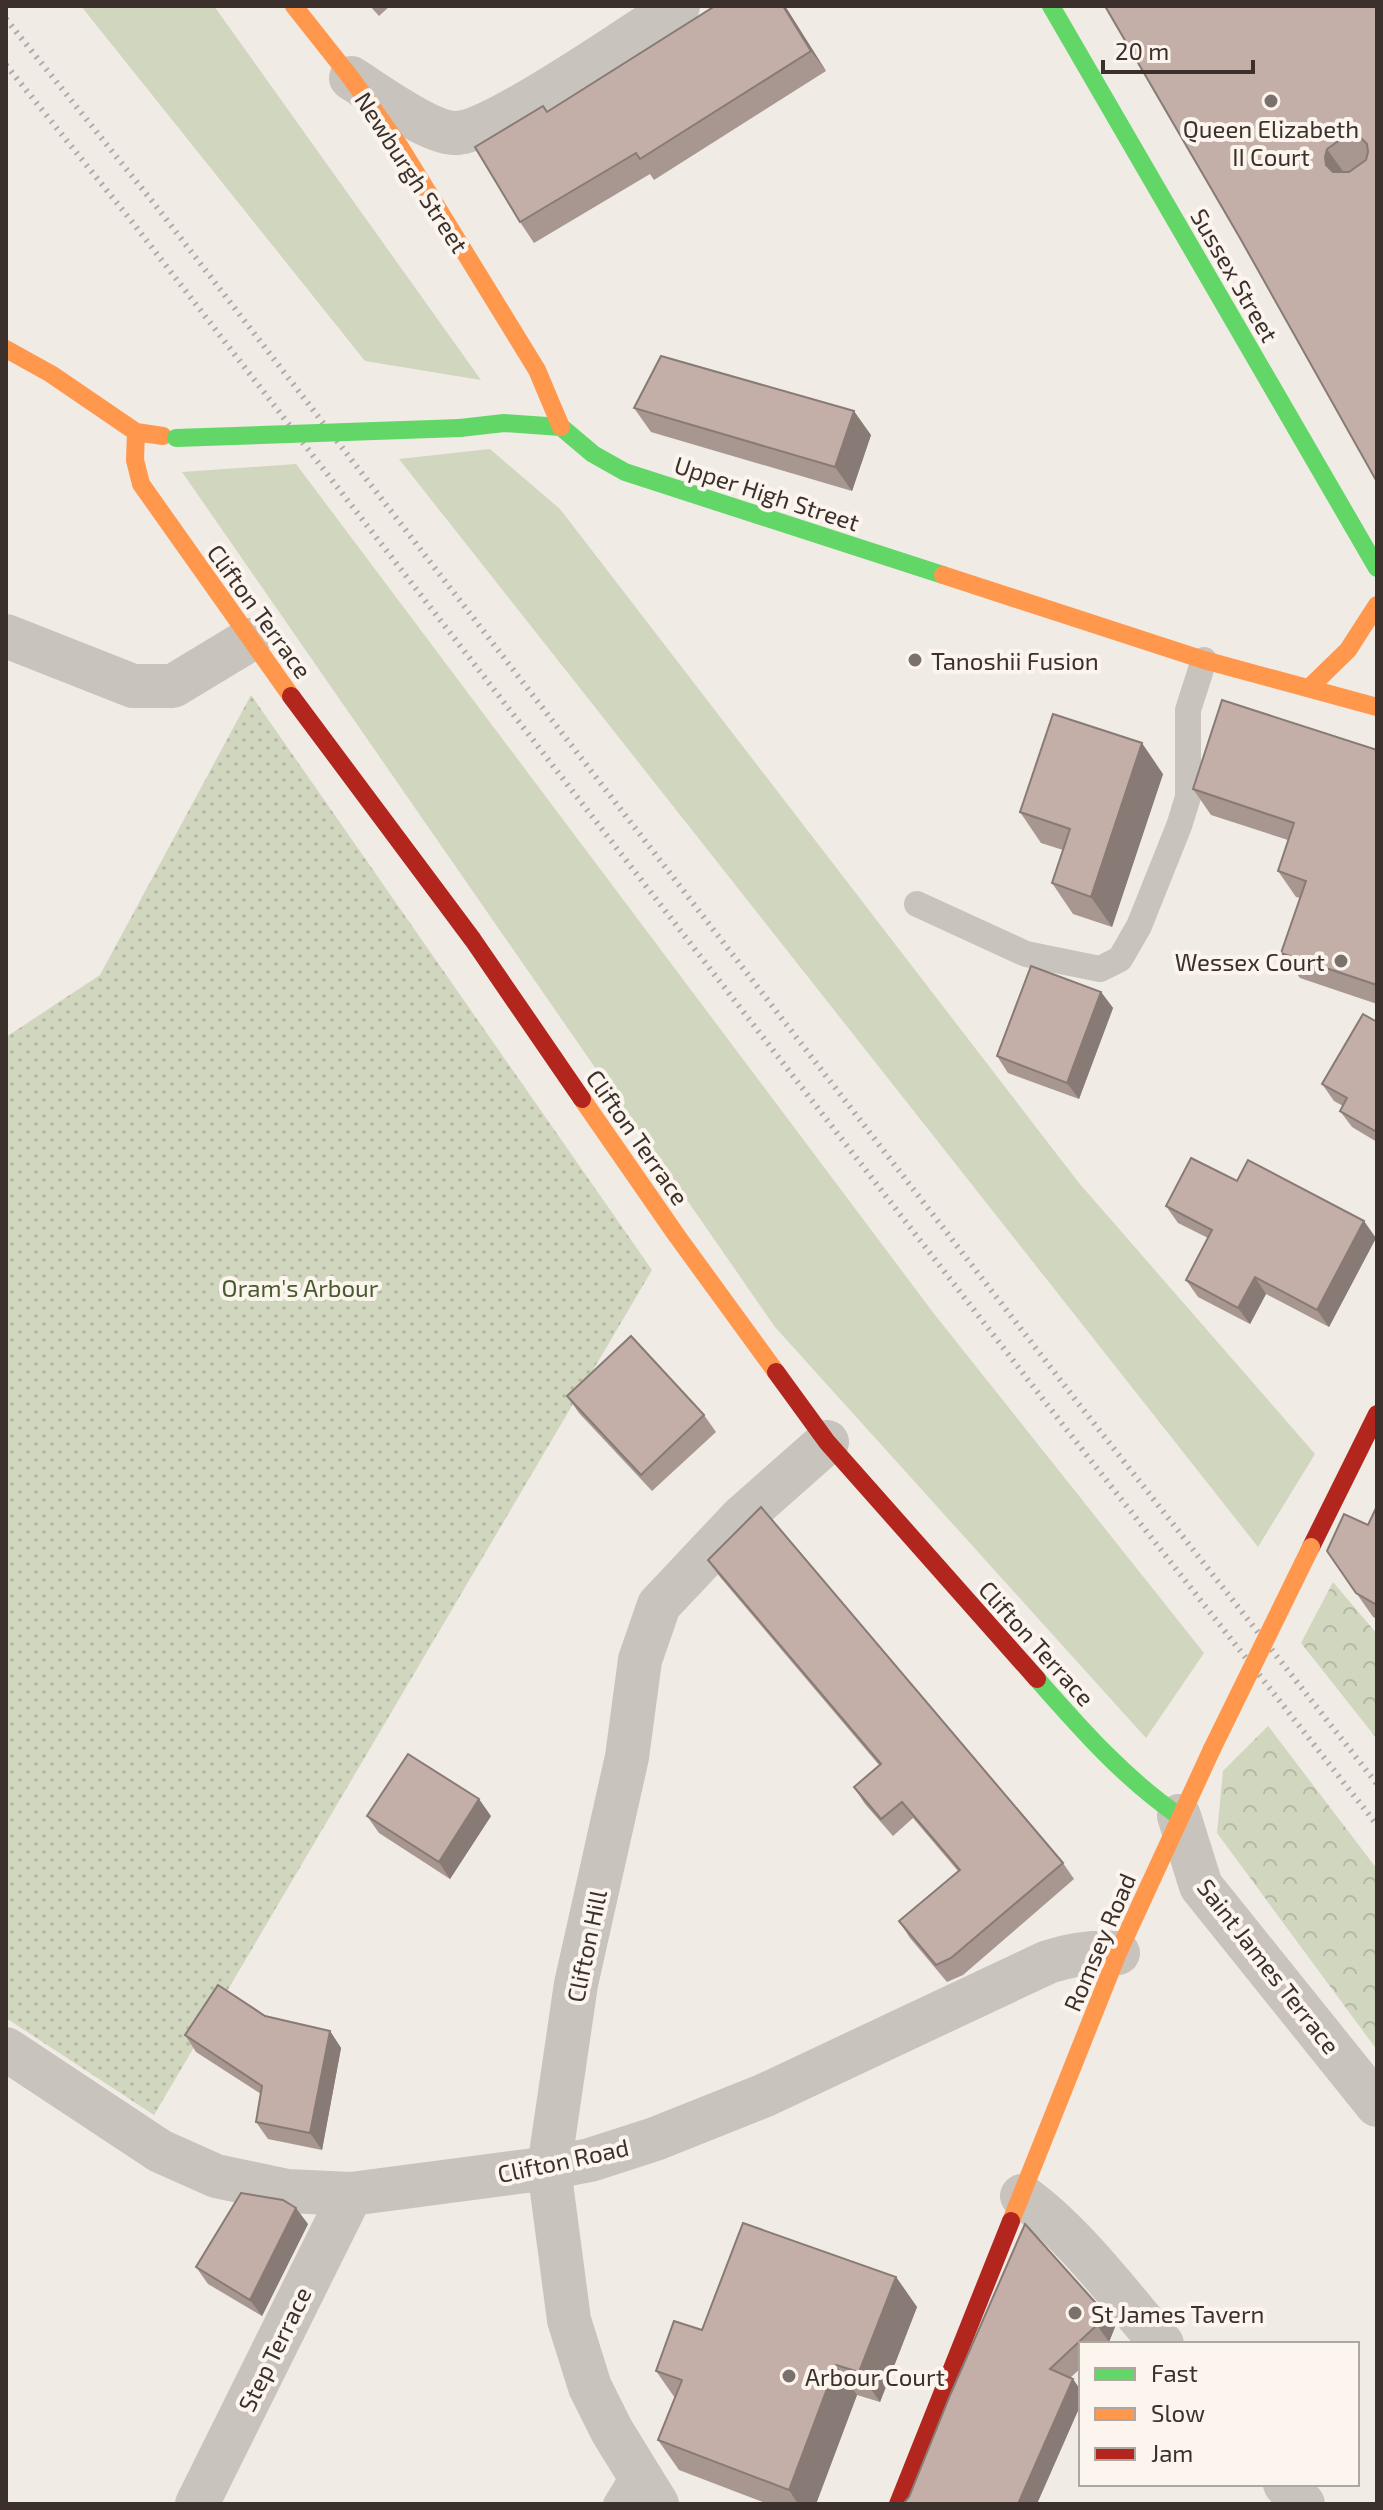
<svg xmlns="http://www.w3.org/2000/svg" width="1383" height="2510" viewBox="0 0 1383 2510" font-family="'Exo 2',sans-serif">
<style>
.green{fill:#d1d6bf}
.forest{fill:url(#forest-crowns)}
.park{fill:url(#park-dots)}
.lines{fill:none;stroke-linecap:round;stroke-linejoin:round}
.lane{stroke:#c9c3be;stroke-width:26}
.street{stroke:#c9c3be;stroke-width:44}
.fast{stroke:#63d668;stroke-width:18}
.slow{stroke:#ff974d;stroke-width:18}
.jam{stroke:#b3261e;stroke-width:18}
.rail{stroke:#b1aca8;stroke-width:6;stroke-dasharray:2 6;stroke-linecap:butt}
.fast-bridge{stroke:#63d668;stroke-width:18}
.slow-bridge{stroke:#ff974d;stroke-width:18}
.wall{fill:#a89690}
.shaded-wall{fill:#887a75}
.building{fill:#c3afa7;stroke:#887a75;stroke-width:2;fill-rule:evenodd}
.poi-dot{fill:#7a716c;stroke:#fbf5ee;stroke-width:3}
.labels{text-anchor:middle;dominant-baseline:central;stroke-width:8;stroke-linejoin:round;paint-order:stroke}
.poi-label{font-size:24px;fill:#3b302b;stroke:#fbf5ee;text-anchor:start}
.street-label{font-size:24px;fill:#3b302b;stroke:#fbf5ee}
.park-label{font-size:24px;fill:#4a5a2e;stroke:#fbf5ee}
</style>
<defs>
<pattern id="forest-crowns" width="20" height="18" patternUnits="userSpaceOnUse" patternTransform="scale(2)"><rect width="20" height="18" fill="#d1d6bf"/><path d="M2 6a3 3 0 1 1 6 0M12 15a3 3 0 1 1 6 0" fill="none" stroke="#b4b8a4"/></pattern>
<pattern id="park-dots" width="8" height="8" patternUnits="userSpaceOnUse" patternTransform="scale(2)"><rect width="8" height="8" fill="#d1d6bf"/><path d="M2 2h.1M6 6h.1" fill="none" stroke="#b4b8a4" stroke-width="1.8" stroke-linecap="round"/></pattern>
</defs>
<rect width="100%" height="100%" fill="#f0ebe5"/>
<path class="green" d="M81 6H214L481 380 365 361Z
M490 449 560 509 1079 1183 1315 1454 1258 1547 399 459Z
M296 464 935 1315 1204 1653 1146 1738 775 1327 182 472Z"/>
<path class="forest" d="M1333 1582 1377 1634V1739L1301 1643Z
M1268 1726 1377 1869V2050L1217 1833 1223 1771Z"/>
<path class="park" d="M251 695 652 1270 154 2115 6 2018V1037L100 975Z"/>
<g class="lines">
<path class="lane" d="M917 904 1026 954 1100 969 1120 959 1139 926 1179 826 1188 797V710L1204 660
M616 2504 636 2471"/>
<path class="street" d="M351 78C375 93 427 132 454 133 492 135 638 31 678 6
M6 636 133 686H173L249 640
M1179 1816 1201 1886 1377 2105
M6 2049 160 2151 216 2176 287 2191 351 2194 549 2168 590 2160 655 2139 763 2096 1048 1962C1072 1954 1093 1951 1118 1953
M1022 2196C1072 2231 1121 2297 1162 2344
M1285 2484 1303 2504
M197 2504 351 2194
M657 2504 612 2431 590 2387 569 2320 549 2168 576 1984 627 1757 640 1660 659 1605 741 1518 827 1442"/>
<path class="fast" d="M1051 6 1377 568
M460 428 504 423 561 427 593 454 625 472 943 575
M1037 1679C1081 1729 1124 1778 1179 1816"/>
<path class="slow" d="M294 6 351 78 400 147 537 370 561 427
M6 349 51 374 136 432 163 436
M136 432 135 460 141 484 291 696
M943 575 1204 660 1377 707
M1310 687 1348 650 1377 605
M582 1099 677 1236 776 1372
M1011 2221 1118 1953 1212 1749"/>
<path class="jam" d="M291 696 473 940 582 1099
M776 1372 827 1442 1037 1679
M1311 1547 1377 1414
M898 2504 1011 2221"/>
<path class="rail" d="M6 19 156 206 1078 1403 1377 1784
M6 65 133 223 1063 1425 1377 1825"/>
<path class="fast-bridge" d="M176 438 460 428"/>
<path class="slow-bridge" d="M1212 1749 1311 1547"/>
</g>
<path class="wall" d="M370 6H390L379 16Z
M715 6H785L826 71 654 180 650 174 534 243 520 222 548 112Z
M1377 6V482L1240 238Z
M634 408 871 435 852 491 651 432Z
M1377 750V1004L1300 978 1281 953 1300 898 1296 897 1278 871 1288 840 1211 815 1193 789Z
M1163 774 1112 927 1073 914 1052 883 1063 850 1041 843 1020 812Z
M1101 992 1113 1008 1079 1099 1008 1073 997 1056Z
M1377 1022V1142L1352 1127 1340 1111 1343 1106 1334 1101 1322 1084Z
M1166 1206 1376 1238 1329 1327 1266 1294 1250 1324 1198 1297 1186 1280 1208 1238 1178 1223Z
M567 1396 704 1415 716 1432 652 1491 579 1413Z
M1377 1506V1619L1373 1617 1327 1551 1368 1525Z
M708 1560 1063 1863 1074 1879 963 1975 947 1982 910 1938 899 1921 958 1871 913 1818 893 1836 865 1804 854 1787 879 1765 720 1577Z
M367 1816H491L450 1879 379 1833Z
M265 2016 330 2031 341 2048 322 2150 268 2139 256 2122 261 2094 196 2052 185 2035Z
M308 2224 262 2316 208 2284 196 2267Z
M896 2277 917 2307 880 2402 857 2395 816 2504H768L679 2470 658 2440 675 2398 656 2371 702 2330Z
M1103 2311 1115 2327 1109 2342 1107 2344H1081V2368L1070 2378 1073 2379 1081 2391V2404L903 2504Z"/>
<path class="shaded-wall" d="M783 6H785L826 71 811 51Z
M1327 149 1352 184 1351 200 1326 165 1325 157Z
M854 411 871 435 852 491 835 467Z
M1142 743 1163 774 1112 927 1091 897Z
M1101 992 1113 1008 1079 1099 1067 1083Z
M1364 1221 1376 1238 1329 1327 1317 1310Z
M1255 1277 1266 1294 1250 1324 1238 1308Z
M479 1799 491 1816 450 1879 439 1862Z
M330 2031 341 2048 322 2150 310 2133Z
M296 2208 308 2224 262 2316 250 2300Z
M896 2277 917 2307 880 2402 859 2372Z
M1103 2311 1115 2327 1109 2342 1097 2325Z
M836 2365 857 2395 816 2504H798L789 2490Z
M1073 2379 1081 2391V2404L1037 2504H1018Z"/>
<path class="building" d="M715 6H783L811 51 640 159 636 153 520 222 475 147 543 106 547 112Z
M1105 6H1377V482L1240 238ZM1344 137H1360L1367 144 1368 152 1366 160 1349 172H1333L1326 165 1325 157 1327 149Z
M661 356 854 411 835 467 634 408Z
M1222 700 1377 750V985L1281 953 1306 881 1278 871 1294 823 1193 789Z
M1053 714 1142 743 1091 897 1052 883 1070 829 1020 812Z
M1031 966 1101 992 1067 1083 997 1056Z
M1363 1014 1377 1022V1132L1340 1111 1347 1098 1322 1084Z
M1191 1158 1237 1181 1248 1160 1364 1221 1317 1310 1255 1277 1238 1308 1186 1280 1212 1230 1166 1206Z
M631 1336 704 1415 641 1475 567 1396Z
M1377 1506V1605L1356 1593 1327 1551 1344 1514 1368 1525Z
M761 1507 1063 1863 951 1958 936 1965 899 1921 960 1870 902 1802 881 1819 854 1787 881 1764 708 1560Z
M408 1754 479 1799 439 1862 367 1816Z
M218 1985 265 2016 330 2031 310 2133 256 2122 262 2086 185 2035Z
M241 2193 283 2200 296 2208 250 2300 196 2267Z
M743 2223 896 2277 859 2372 836 2365 789 2490 658 2440 682 2380 656 2371 674 2321 702 2330Z
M1025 2224 1103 2311 1097 2325 1050 2369 1073 2379 1018 2504H903L909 2497 951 2393Z"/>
<g class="poi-dot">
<circle cx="1271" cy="101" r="8"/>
<circle cx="915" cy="660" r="8"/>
<circle cx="1341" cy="961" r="8"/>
<circle cx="1075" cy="2313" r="8"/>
<circle cx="789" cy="2376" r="8"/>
</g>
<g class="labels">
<g class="poi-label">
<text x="1271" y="128" text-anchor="middle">Queen Elizabeth<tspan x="1271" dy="28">II Court</tspan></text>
<text x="931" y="660">Tanoshii Fusion</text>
<text x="1325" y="961" text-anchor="end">Wessex Court</text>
<text x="1091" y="2313">St James Tavern</text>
<text x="805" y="2376">Arbour Court</text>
</g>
<g class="street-label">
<text transform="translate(412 172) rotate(57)">Newburgh Street</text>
<text transform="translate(1235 275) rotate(60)">Sussex Street</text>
<text transform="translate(767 493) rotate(18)">Upper High Street</text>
<text transform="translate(260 611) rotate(54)">Clifton Terrace</text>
<text transform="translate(638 1137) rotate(55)">Clifton Terrace</text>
<text transform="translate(1037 1643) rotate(48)">Clifton Terrace</text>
<text transform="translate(1099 1942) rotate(-67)">Romsey Road</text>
<text transform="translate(586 1946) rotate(-78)">Clifton Hill</text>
<text transform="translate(1269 1966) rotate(52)">Saint James Terrace</text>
<text transform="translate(563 2160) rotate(-12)">Clifton Road</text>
<text transform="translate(274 2349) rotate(-64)">Step Terrace</text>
</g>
<g class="park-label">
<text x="300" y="1287">Oram's Arbour</text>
</g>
</g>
<rect width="1383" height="2510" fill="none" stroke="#3b302b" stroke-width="16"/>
<rect x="1079" y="2342" width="280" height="144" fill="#fbf5ee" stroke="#aea6a0" stroke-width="2"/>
<rect x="1095" y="2368" width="40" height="12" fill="#63d668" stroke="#aea6a0" stroke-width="2"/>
<text x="1151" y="2382" font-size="24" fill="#3b302b">Fast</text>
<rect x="1095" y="2408" width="40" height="12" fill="#ff974d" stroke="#aea6a0" stroke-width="2"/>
<text x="1151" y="2422" font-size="24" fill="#3b302b">Slow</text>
<rect x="1095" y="2448" width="40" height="12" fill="#b3261e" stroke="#aea6a0" stroke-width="2"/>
<text x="1151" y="2462" font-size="24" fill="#3b302b">Jam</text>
<path d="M1103 60v12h150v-12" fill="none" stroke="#3b302b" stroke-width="4"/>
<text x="1115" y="60" font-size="24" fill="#3b302b" stroke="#fbf5ee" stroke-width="6" paint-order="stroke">20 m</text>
</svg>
